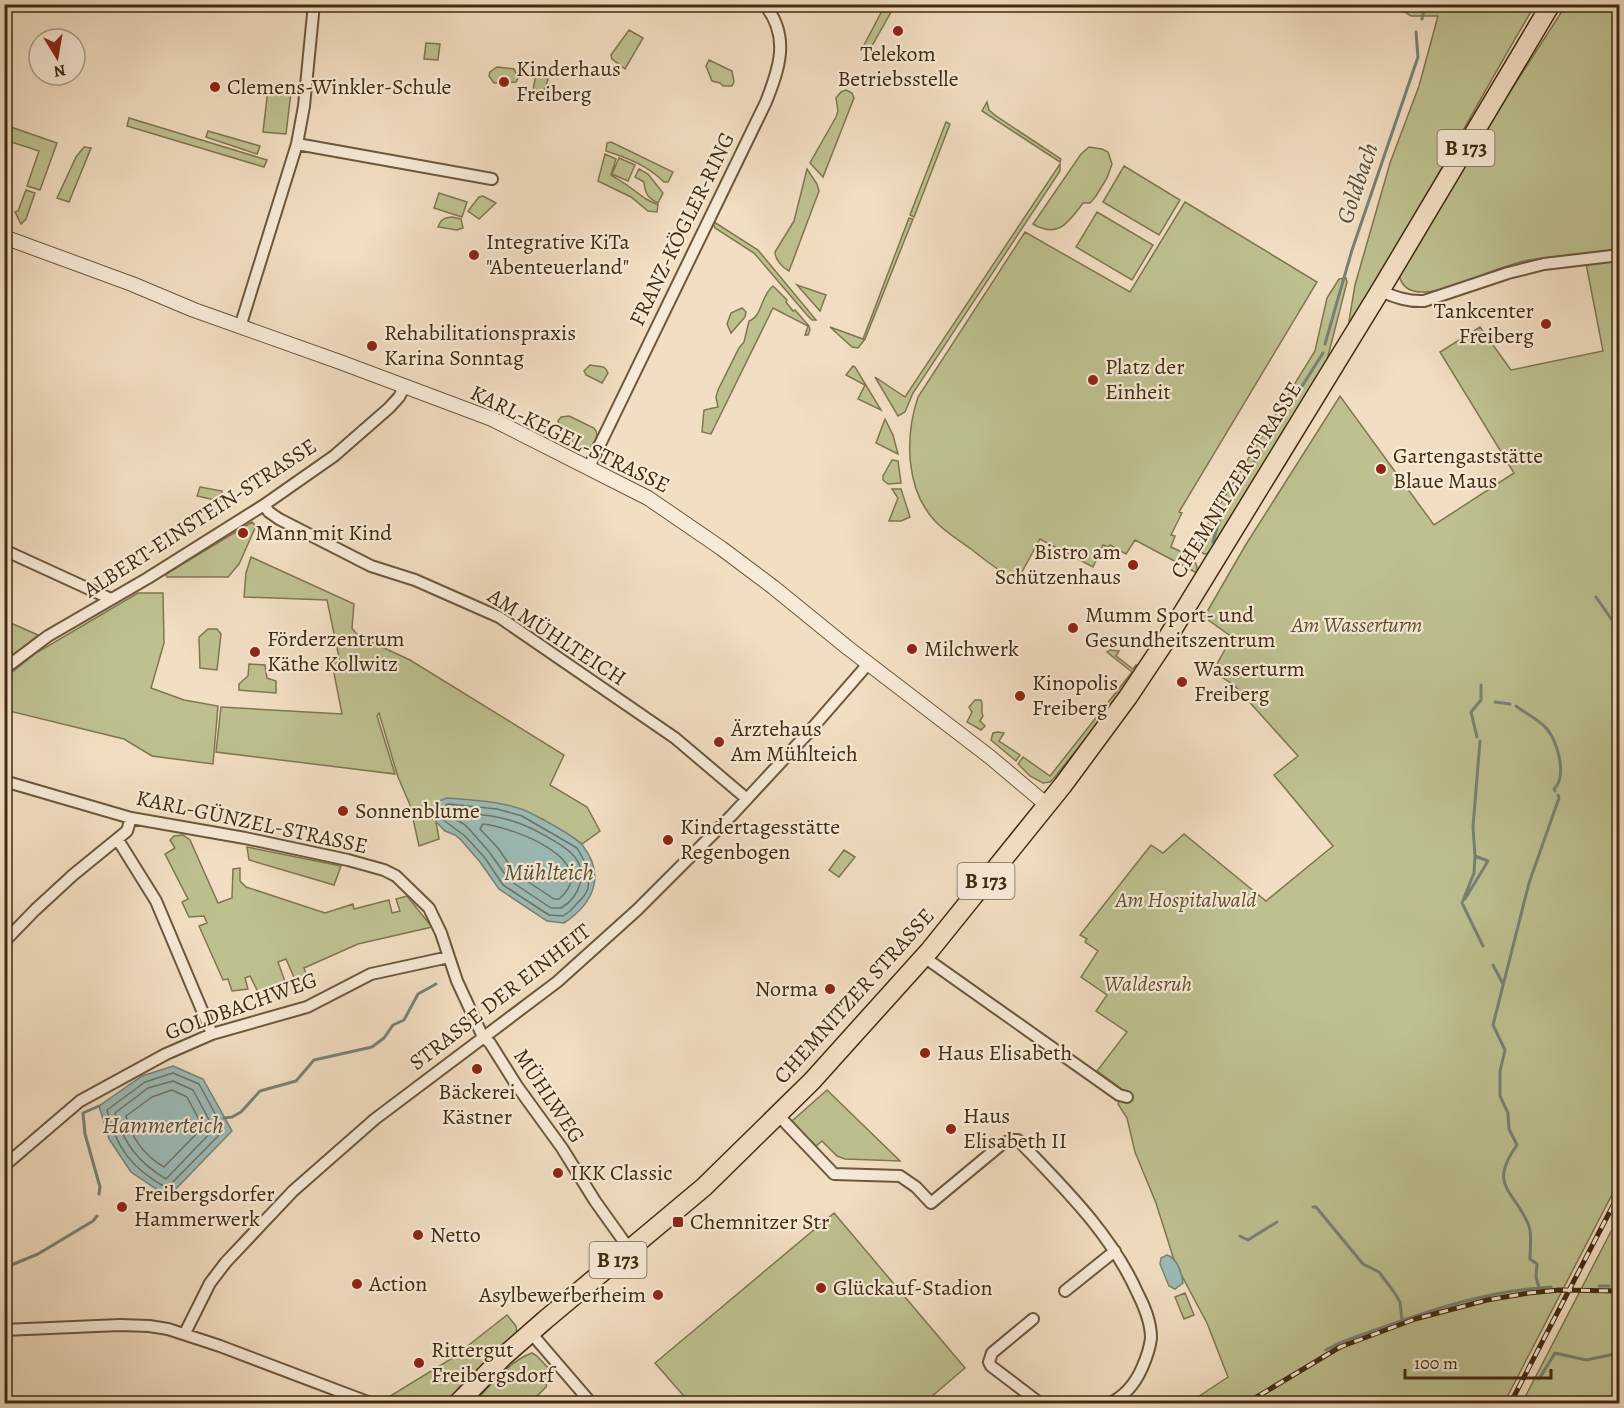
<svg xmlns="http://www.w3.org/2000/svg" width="1624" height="1408" viewBox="0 0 1624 1408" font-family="Alegreya,serif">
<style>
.green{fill:#bec090;stroke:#7f7650;stroke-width:1.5}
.water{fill:#9cbbb8;stroke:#778275;stroke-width:1.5}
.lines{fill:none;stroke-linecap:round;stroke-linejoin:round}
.shore{stroke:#6e7464;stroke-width:1.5}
.stream{stroke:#778275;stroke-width:3}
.minor-casing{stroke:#6c583c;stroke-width:14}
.tertiary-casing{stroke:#6c583c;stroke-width:16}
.primary-casing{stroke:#402c10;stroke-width:21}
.minor{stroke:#f7ead7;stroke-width:10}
.tertiary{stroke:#f7ead7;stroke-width:14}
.primary{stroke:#f2dec2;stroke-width:18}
.rail-casing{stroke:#402c10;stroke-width:5}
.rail{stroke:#f7ead7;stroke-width:3;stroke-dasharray:9;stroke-linecap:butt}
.poi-dot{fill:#8f2418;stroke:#f7ead7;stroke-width:2}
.labels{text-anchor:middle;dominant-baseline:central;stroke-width:4.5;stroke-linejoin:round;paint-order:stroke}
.shield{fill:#f7ead7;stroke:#77654c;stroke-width:1.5}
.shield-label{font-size:21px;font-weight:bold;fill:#402c10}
.poi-label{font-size:22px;fill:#402c10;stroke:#f7ead7;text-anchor:start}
.street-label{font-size:22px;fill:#402c10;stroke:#f7ead7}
.park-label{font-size:22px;font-style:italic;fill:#605130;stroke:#f7ead7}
.water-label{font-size:24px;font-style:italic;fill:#57503a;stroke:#f7ead7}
</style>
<rect width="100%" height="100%" fill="#f2dec2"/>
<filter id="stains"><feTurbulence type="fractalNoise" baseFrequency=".00333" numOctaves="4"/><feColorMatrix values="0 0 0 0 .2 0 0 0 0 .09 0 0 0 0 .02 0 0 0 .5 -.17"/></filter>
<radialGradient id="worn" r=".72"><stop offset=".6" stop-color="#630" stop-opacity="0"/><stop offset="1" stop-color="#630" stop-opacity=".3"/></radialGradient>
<path class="green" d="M885 5H895L869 51 864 52 862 49Z
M1394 5H1535C1472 110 1416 220 1350 324L1349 321 1355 285 1390 163 1419 86 1438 16H1411Z
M1566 5H1619V1181L1504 1403H1189L1228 1377 1207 1323 1175 1263 1156 1203 1135 1152 1127 1118 1118 1104 1123 1090 1097 1071 1127 1032 1096 1011 1107 995 1081 977 1098 951 1085 942 1087 939 1080 935 1151 845 1163 853 1184 834 1266 901 1333 846 1274 775 1298 756 1235 686 1213 671 1232 637 1204 617 1245 546 1340 396 1434 525 1514 473 1440 352 1480 327 1511 370 1603 351 1584 253C1564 256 1544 257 1524 261 1510 265 1494 270 1480 276 1461 283 1406 309 1399 275L1473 149Z
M629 30 643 38 625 69 612 59 611 55Z
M426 43 440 44 438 60 424 59Z
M709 60 732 71 734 82 732 86H723L720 83 712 81 706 66Z
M497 67 514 69 518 78 516 82 494 83 489 76 490 72Z
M546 71 548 80 541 97 538 98 533 90 536 74Z
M268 89 291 92 286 134 263 132Z
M846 90 852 93 854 98 823 177 810 163 836 117 838 111 836 98 841 92Z
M987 102 989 110 996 116 1061 159 1060 162 982 111Z
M129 118 267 160 264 167 127 126Z
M946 122 950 124 914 217 910 215Z
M5 125 57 143 40 190 27 186 39 151 5 140Z
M208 131 260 146 257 154 206 137Z
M611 142 673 172 668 182H664C648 166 628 158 606 151L607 143Z
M84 147 91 148 69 202 57 198 76 157Z
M1089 147 1102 149 1108 152 1112 164 1107 178 1096 196 1090 203H1083C1069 222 1058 239 1033 224L1081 154Z
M605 154 616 159 611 175 627 185 646 199 658 205 657 212 648 211 631 197 598 181Z
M619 158 635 165 628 181 612 174Z
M1060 164V171L913 393 905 412 898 416 875 377 905 397Z
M1124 166 1180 200 1159 235 1103 202Z
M639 169 648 174 663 193 658 203C648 198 645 194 644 182L635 177Z
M807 169 817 184 819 191 789 271C783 268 775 260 775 252L794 221Z
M26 190 35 193 26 219 21 224 15 212 18 211Z
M439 193 467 202 462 217 434 208Z
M483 196 496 203 479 219 468 211 479 197Z
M1185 202 1317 282 1179 512 1182 513 1171 535 1175 536 1171 547C1182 552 1200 559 1197 573L1135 540 1126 554 1110 545 1108 547 1103 545 1093 567 1040 539 1017 581C1000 572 986 561 971 549 959 540 945 532 935 521 905 489 905 436 918 397L1025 232 1130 292Z
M1097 212 1153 245 1132 280 1076 247Z
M452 217 461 219 463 228 457 230 438 227C441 219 444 218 452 217Z
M909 218 913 219 865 339 858 348 852 347 830 327 863 339Z
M714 222 758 250 816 320H812L807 315 754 253 715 228 713 223Z
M1346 278 1347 282 1326 364 1210 553 1204 554 1199 550 1198 545 1201 535 1315 351 1327 298 1339 279Z
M797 285 826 295 820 311Z
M773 286 787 300 786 302 793 311 795 310 809 326 810 330 808 335H805L808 326 773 308 711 434 702 432 704 410 718 407 716 397 718 390 739 348 744 342 749 321C763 316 760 296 773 286Z
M742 308 746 312 745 317 731 333 727 324 731 313Z
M590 365C598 367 605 364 608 373L602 383 586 375 584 371Z
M853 366 855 367 881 410 858 399 865 385 846 375Z
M569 416 594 428C600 435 595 440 591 447 575 454 569 434 559 425L558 421 561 417Z
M885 419 893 435 898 454 876 443Z
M892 460 898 461 901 483 888 484 883 480V476Z
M200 487 222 491 220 501 197 496Z
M892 489H901L910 517 901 521H889L898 498Z
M252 522 256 526 239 564 228 577H167L166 574Z
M251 557 354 604 352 628 358 636 410 660 564 755 550 785 587 807 600 831 582 844 542 819 436 802 434 810 439 839 419 846 410 805 398 777 379 713 377 716 395 774 216 752 221 707 342 714 332 663 340 662 327 600 244 597 246 573Z
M138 593H163L164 643 151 688 184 700 218 706 213 764 152 756 124 739 5 710V678L36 653Z
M4 620 38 635 5 662H4Z
M208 629H217L221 634 217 670 200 668 199 637Z
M1110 650 1119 651 1116 656 1133 669 1136 665 1138 667 1118 698 1054 778 1050 782 1043 783 1030 776 1018 764 1023 757 1050 776 1132 672 1107 652Z
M249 664 265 665 267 678 276 681V693L239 690V684L248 676Z
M975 700H981C984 706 980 710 983 716L980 721 985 726 981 730 967 722 972 712 969 707Z
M998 732 1004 733 999 741 1020 755 1016 761 991 740 993 733Z
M183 835 190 840 218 903 232 898 233 869 240 868V881L246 887 325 913 353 904 354 909 389 900 392 913 400 911 396 899 407 896 432 927 358 944 304 968 307 977 296 982 286 959 278 962 286 984 259 994 250 976 245 978 248 989 232 991 228 979 223 980 199 926 207 923 204 916 189 917 182 902 188 899 165 854 175 848 170 840 174 836Z
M247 847 341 866 334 885 249 860Z
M844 850 855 857 839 877 829 870Z
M827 1090 900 1161 845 1159 837 1156 822 1141 815 1147 792 1121Z
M834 1213 965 1368 924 1403H690L655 1363Z
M1619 1216V1403H1522Z
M1185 1293 1194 1315 1184 1319 1175 1297Z
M507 1315 516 1326 517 1334 462 1384 446 1403H395L387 1398 451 1359Z
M532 1353 537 1356 550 1370 546 1387 530 1403H474C490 1386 509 1361 532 1353Z"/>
<path class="water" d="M447 798C473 800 500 801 524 810 535 815 577 837 583 846 606 876 593 904 564 923L547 921 499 889 480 862 461 840 455 835 445 831 436 822 434 810 436 802Z
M173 1066 203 1079 232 1131 168 1197 131 1172 109 1139 99 1106 142 1076Z
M1167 1255C1177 1258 1182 1273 1183 1283L1175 1289 1169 1286 1160 1264 1161 1258Z"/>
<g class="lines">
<path class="shore" d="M448 804 497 809 522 816 577 848 586 864 589 876 588 889 584 896 570 911 563 916 549 915 503 885 485 858 465 836 442 819 441 808Z
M454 812C476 814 497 815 518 823 531 827 562 844 571 853 590 870 580 897 561 908H551L509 880 490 853 471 831 464 824 451 817V814Z
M483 824C513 827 604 861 559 899H554L515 873 498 848 480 829Z
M173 1073 199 1084 224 1130 167 1188C132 1169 116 1148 107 1110L145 1082Z
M173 1081 193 1090 214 1129 166 1179C139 1163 123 1143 115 1113L148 1088Z
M172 1090 187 1097 203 1127 164 1167C145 1156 131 1138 126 1116L152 1097Z"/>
<path class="stream" d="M1422 19 1425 4
M1325 344 1352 250 1418 57 1416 32
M1213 542 1221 514 1323 353
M1596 597 1612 620
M1616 626 1620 634
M1495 702 1510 704
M1516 706C1525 713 1536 718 1544 726 1557 737 1568 776 1554 789L1555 791
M1477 737 1471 712 1481 700V685
M1465 899 1488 861 1475 856
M1462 903 1474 873 1475 856 1473 827 1480 741
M1463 905 1483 946
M1493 965 1503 984
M224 1118 232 1117 241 1112 260 1091 296 1081 314 1060 372 1047 384 1038 393 1025 404 1020 418 994 436 984
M99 1194 100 1187 85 1134 83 1113 99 1106
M1313 1207H1316L1363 1264 1379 1272 1394 1292 1400 1302 1402 1320
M1240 1236 1248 1240 1277 1222
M4 1268 38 1254 93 1221 97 1216
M1599 1286H1609
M1539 1288 1536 1277 1537 1264 1530 1259C1530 1249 1532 1234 1529 1226 1515 1190 1487 1187 1517 1145L1509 1129 1508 1113 1500 1096V1071L1505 1050 1493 1025 1529 883 1559 798 1558 795
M1326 1350C1343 1340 1362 1335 1381 1328 1435 1308 1493 1290 1551 1287
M1539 1379 1555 1353 1586 1360 1615 1354 1620 1356"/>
<g class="minor-casing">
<path id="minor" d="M297 144 492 179
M1380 291C1395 297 1408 302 1424 301L1508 273 1544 264 1620 255
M240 327 297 144 304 106 314 4
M589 467 766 102C779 69 791 36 764 4
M264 505 269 512 279 519 371 566 415 580 499 617 675 738 747 799
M4 550 111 599
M4 669 48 636 148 578 264 505 334 456 389 408 399 397 405 386
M4 781 131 818 245 838 348 860 384 870 396 876 429 908 441 933 457 981 483 1037 490 1043 517 1086 562 1148 595 1201 630 1250
M118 840 156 901 212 1034
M4 942 35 910 73 875 127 831 131 818
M924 957 1119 1095 1127 1097
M778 1115 834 1174 900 1176 916 1187 931 1203 1002 1144 1011 1140H1018C1063 1187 1111 1233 1138 1294 1145 1308 1151 1322 1151 1338 1150 1347 1146 1359 1142 1368 1135 1384 1124 1397 1108 1404
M4 1166 80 1101 166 1054 212 1034 307 1007 371 974 449 957
M1065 1291 1115 1251
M1033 1319 992 1353 989 1362 991 1366 1041 1404
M4 1330 120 1325 149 1326 168 1329 220 1346 373 1404
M185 1333 210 1283 226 1262 293 1191 375 1119 557 982 637 910 732 815 808 733 868 664
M531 1333 592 1404"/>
</g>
<g class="tertiary-casing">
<path id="tertiary" d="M4 237 132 284 194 310 340 362 492 419 648 498 721 548 773 587 848 648 990 757 1047 805"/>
</g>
<g class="primary-casing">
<path id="primary" d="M457 1404 504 1356 545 1320 704 1187 812 1081 930 950 1063 785 1128 697 1168 637 1380 291 1551 4"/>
</g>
<use href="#minor" class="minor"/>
<use href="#tertiary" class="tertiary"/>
<use href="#primary" class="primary"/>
<g class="rail-casing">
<path id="rail" d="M1245 1404 1340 1347 1415 1319 1487 1300 1529 1293 1559 1290 1620 1291
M1510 1404 1620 1192"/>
</g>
<use href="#rail" class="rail"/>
</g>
<g class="poi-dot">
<circle cx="898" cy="31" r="6"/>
<circle cx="504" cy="82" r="6"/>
<circle cx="215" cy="87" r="6"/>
<circle cx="474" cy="255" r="6"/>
<circle cx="1546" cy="324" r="6"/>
<circle cx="372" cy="346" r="6"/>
<circle cx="1093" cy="380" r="6"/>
<circle cx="1381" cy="469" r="6"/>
<circle cx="243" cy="533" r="6"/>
<circle cx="1133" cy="565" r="6"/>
<circle cx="1073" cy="628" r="6"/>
<circle cx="912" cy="649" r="6"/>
<circle cx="255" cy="652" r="6"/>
<circle cx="1182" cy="682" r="6"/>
<circle cx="1020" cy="696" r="6"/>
<circle cx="719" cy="742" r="6"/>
<circle cx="343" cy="811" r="6"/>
<circle cx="668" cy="840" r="6"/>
<circle cx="830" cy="989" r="6"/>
<circle cx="925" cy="1053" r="6"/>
<circle cx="477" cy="1069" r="6"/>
<circle cx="951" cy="1129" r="6"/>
<circle cx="558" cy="1173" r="6"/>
<circle cx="122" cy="1207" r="6"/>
<rect x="672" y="1216" width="12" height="12" rx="3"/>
<circle cx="418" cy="1235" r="6"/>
<circle cx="357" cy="1284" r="6"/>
<circle cx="821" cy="1288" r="6"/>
<circle cx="658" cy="1295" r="6"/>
<circle cx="419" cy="1363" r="6"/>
</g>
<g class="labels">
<g class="shield">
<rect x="1437.5" y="130" width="57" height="36" rx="4.5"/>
<rect x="957.5" y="863" width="57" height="36" rx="4.5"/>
<rect x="589.5" y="1242" width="57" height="36" rx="4.5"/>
</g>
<g class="shield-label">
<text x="1466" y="148">B 173</text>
<text x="986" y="881">B 173</text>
<text x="618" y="1260">B 173</text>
</g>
<g class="poi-label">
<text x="898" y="54" text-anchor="middle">Telekom<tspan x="898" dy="25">Betriebsstelle</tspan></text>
<text x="516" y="69">Kinderhaus<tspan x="516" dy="25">Freiberg</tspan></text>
<text x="227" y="87">Clemens-Winkler-Schule</text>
<text x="486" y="242">Integrative KiTa<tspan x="486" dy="25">"Abenteuerland"</tspan></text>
<text x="1534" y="311" text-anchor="end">Tankcenter<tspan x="1534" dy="25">Freiberg</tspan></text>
<text x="384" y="333">Rehabilitationspraxis<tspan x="384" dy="25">Karina Sonntag</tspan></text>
<text x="1105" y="367">Platz der<tspan x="1105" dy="25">Einheit</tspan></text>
<text x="1393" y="456">Gartengaststätte<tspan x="1393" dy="25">Blaue Maus</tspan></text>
<text x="255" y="533">Mann mit Kind</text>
<text x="1121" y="552" text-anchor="end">Bistro am<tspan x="1121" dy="25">Schützenhaus</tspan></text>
<text x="1085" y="615">Mumm Sport- und<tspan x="1085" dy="25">Gesundheitszentrum</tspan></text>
<text x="267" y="639">Förderzentrum<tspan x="267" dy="25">Käthe Kollwitz</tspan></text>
<text x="924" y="649">Milchwerk</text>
<text x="1194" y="669">Wasserturm<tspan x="1194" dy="25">Freiberg</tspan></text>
<text x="1032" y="683">Kinopolis<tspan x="1032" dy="25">Freiberg</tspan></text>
<text x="731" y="729">Ärztehaus<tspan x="731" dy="25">Am Mühlteich</tspan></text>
<text x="355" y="811">Sonnenblume</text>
<text x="680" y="827">Kindertagesstätte<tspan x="680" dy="25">Regenbogen</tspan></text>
<text x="818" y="989" text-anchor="end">Norma</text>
<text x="937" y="1053">Haus Elisabeth</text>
<text x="477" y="1092" text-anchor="middle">Bäckerei<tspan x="477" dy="25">Kästner</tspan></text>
<text x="963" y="1116">Haus<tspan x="963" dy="25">Elisabeth II</tspan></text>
<text x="570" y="1173">IKK Classic</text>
<text x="134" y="1194">Freibergsdorfer<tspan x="134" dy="25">Hammerwerk</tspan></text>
<text x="690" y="1222">Chemnitzer Str</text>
<text x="430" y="1235">Netto</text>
<text x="369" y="1284">Action</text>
<text x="833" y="1288">Glückauf-Stadion</text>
<text x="646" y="1295" text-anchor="end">Asylbewerberheim</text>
<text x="431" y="1350">Rittergut<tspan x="431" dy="25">Freibergsdorf</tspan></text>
</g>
<g class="street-label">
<text transform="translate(682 229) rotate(-64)">FRANZ-KÖGLER-RING</text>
<text transform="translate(570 439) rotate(26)">KARL-KEGEL-STRASSE</text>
<text transform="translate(1236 480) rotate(-58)">CHEMNITZER STRASSE</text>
<text transform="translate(200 518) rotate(-33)">ALBERT-EINSTEIN-STRASSE</text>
<text transform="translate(557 637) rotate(33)">AM MÜHLTEICH</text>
<text transform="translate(252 822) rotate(12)">KARL-GÜNZEL-STRASSE</text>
<text transform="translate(854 996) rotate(-48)">CHEMNITZER STRASSE</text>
<text transform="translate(500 997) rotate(-38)">STRASSE DER EINHEIT</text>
<text transform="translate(241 1006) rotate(-20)">GOLDBACHWEG</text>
<text transform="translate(549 1096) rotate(56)">MÜHLWEG</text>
</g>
<g class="park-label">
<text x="1357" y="625">Am Wasserturm</text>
<text x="1186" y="900">Am Hospitalwald</text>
<text x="1148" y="984">Waldesruh</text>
</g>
<g class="water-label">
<text transform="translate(1357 183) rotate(-71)">Goldbach</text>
<text x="549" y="872">Mühlteich</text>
<text x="163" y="1125">Hammerteich</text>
</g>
</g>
<rect width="1624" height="1408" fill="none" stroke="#f2dec2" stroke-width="24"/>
<rect x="6" y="6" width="1612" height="1396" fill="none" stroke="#402c10" stroke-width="3"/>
<rect x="12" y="12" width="1600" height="1384" fill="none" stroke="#402c10" stroke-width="1.5"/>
<g transform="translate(57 57) rotate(169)"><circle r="28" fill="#f7ead7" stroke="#ae9e87" stroke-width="1.5"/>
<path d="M0-4.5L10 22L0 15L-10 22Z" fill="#8f2418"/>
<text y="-9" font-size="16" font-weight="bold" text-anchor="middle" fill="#402c10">N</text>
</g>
<path d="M1405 1369v9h146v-9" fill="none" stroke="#402c10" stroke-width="3"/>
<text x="1414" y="1369" font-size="18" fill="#402c10" stroke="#f7ead7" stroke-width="4.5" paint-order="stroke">100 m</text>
<rect width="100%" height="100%" filter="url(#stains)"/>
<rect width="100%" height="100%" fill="url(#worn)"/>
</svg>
